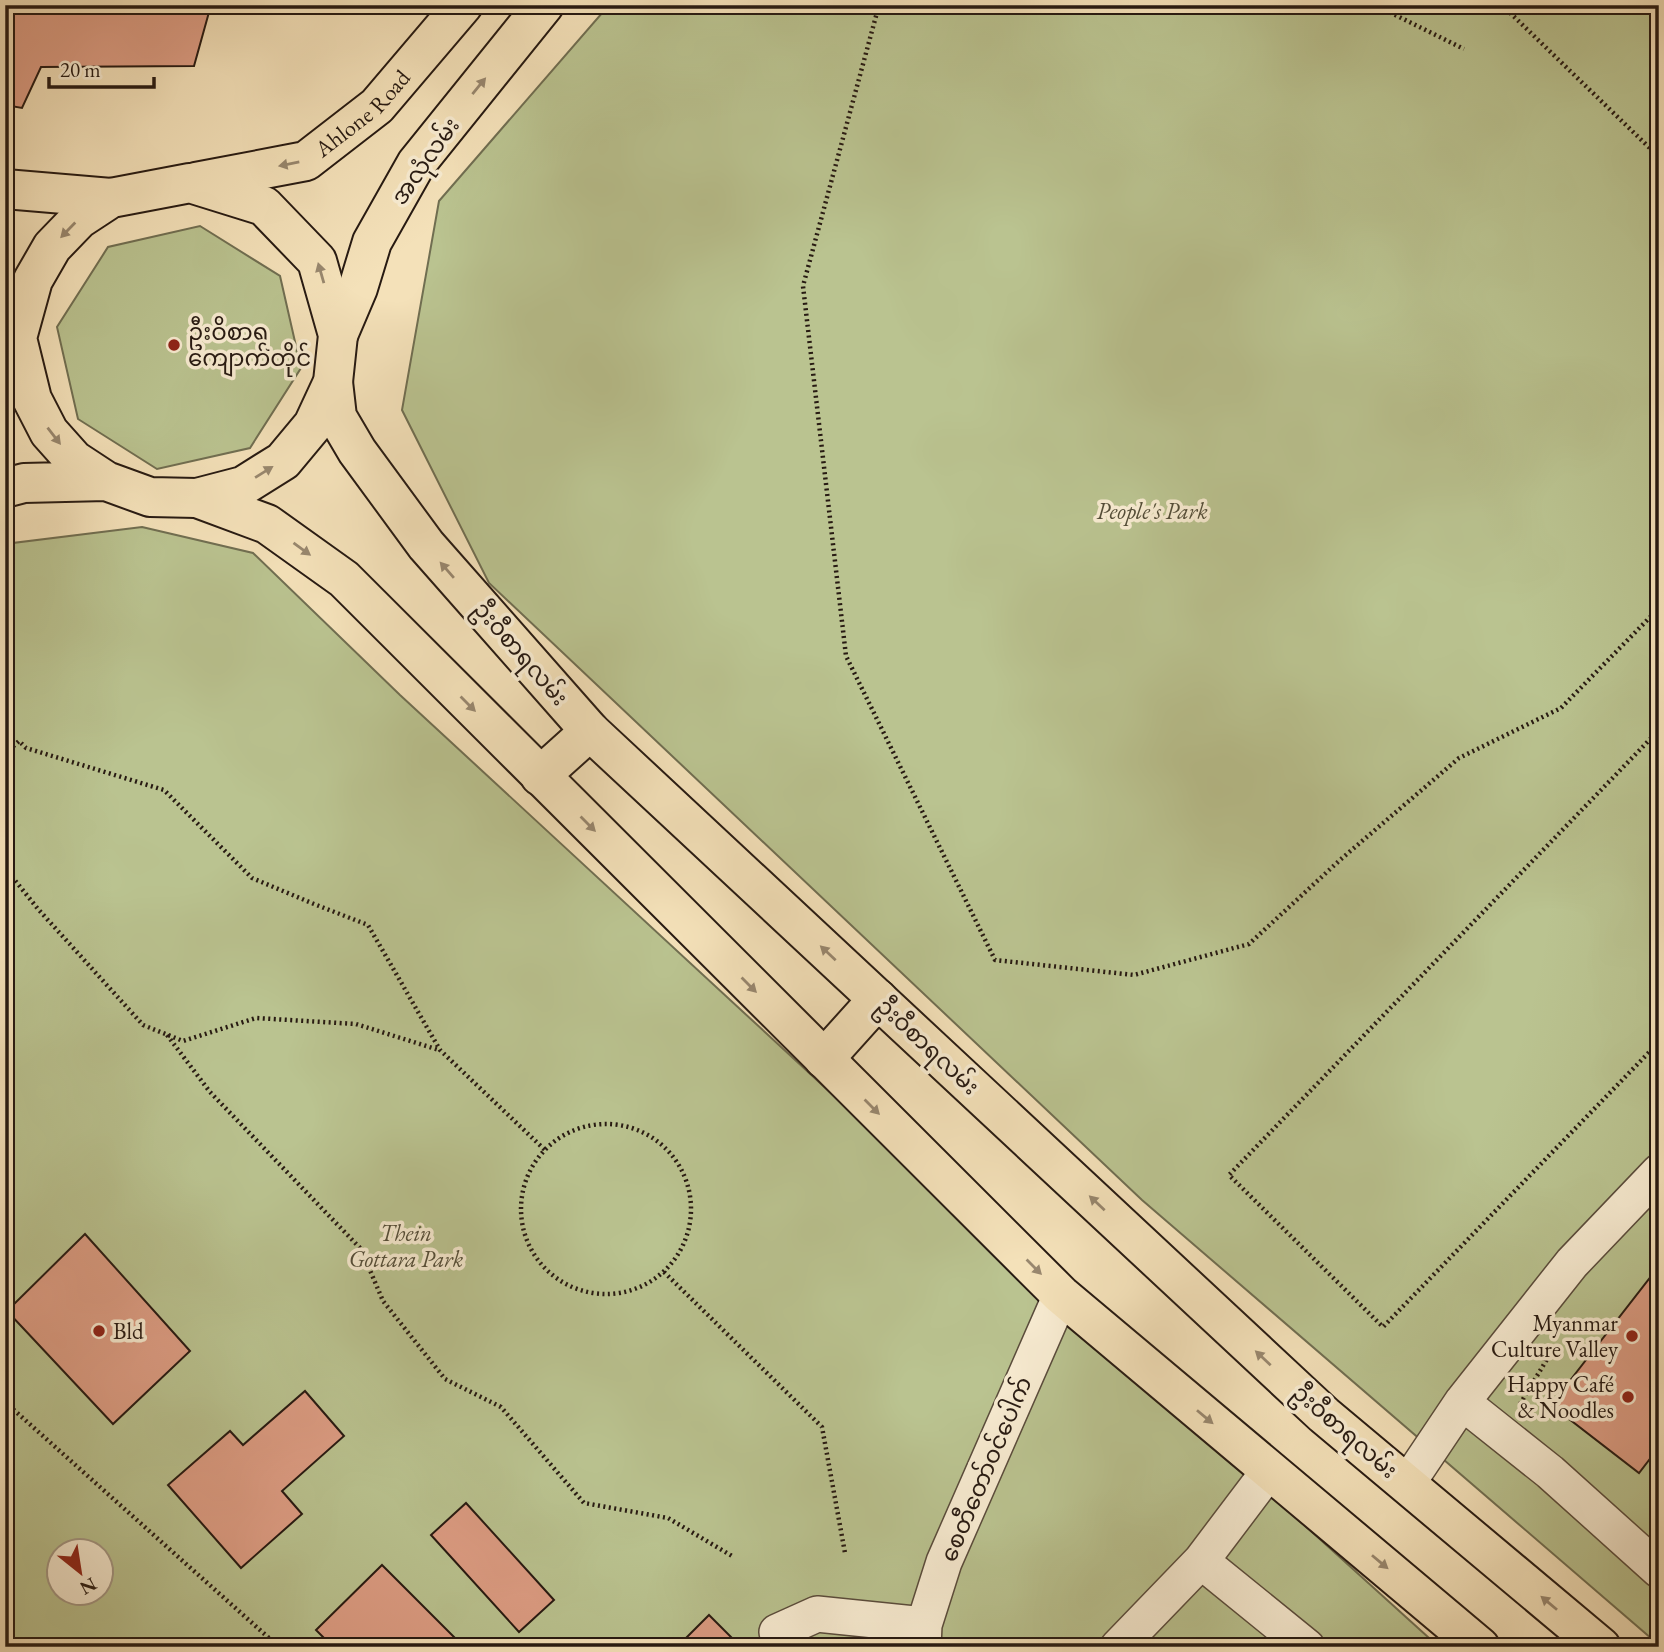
<svg xmlns="http://www.w3.org/2000/svg" width="1664" height="1652" viewBox="0 0 1664 1652" font-family="'EB Garamond','Noto Sans Myanmar',serif">
<style>
.green{fill:#bac390;stroke:#706e51;stroke-width:2;fill-rule:evenodd}
.building{fill:#dd9d84;stroke:#271a12;stroke-width:2}
.lines{fill:none;stroke-linecap:round;stroke-linejoin:round}
.minor-casing{stroke:#5a4c3c;stroke-width:38}
.major-casing{stroke:#271a12;stroke-width:42}
.path{stroke:#271a12;stroke-width:4.5;stroke-dasharray:2 3.5;stroke-linecap:butt}
.minor{stroke:#f8ecd2;stroke-width:35}
.major{stroke:#f4e1b9;stroke-width:38}
.oneway{fill:#98876e}
.poi-dot{fill:#8f2418;stroke:#f8ecd2;stroke-width:2.5}
.labels{text-anchor:middle;dominant-baseline:central;stroke-width:7;stroke-linejoin:round;paint-order:stroke}
.street-label{font-size:23px;fill:#271a12;stroke:#f8ecd2}
.poi-label{font-size:23px;fill:#271a12;stroke:#f8ecd2;text-anchor:start}
.park-label{font-size:23px;font-style:italic;fill:#534d38;stroke:#f8ecd2}
</style>
<rect width="100%" height="100%" fill="#f4e1b9"/>
<filter id="stains"><feTurbulence type="fractalNoise" baseFrequency=".00286" numOctaves="4"/><feColorMatrix values="0 0 0 0 .2 0 0 0 0 .09 0 0 0 0 .02 0 0 0 .5 -.17"/></filter>
<radialGradient id="worn" r=".72"><stop offset=".6" stop-color="#630" stop-opacity="0"/><stop offset="1" stop-color="#630" stop-opacity=".3"/></radialGradient>
<path class="green" d="M609 5H1659V1645L1142 1200 489 583 402 410 439 201Z
M200 226 280 276 301 368 250 448 157 469 78 419 57 327 108 247Z
M142 527 253 553 400 695 1016 1264 1439 1647H5V544ZM60 1550H102V1592H60Z"/>
<path class="building" d="M5 5H211L194 66 41 67 22 108 5 105Z
M85 1234 190 1351 113 1424 7 1311Z
M1659 1266V1447L1639 1473 1551 1405Z
M305 1391 344 1436 282 1491 302 1514 241 1568 168 1485 230 1431 243 1445Z
M466 1503 554 1600 519 1632 431 1535Z
M382 1565 464 1647H333L316 1630Z
M709 1615 741 1647H677Z"/>
<g class="lines">
<g class="minor-casing">
<path id="minor" d="M1462 1402 1550 1472 1659 1570
M1407 1484 1462 1402 1572 1263 1659 1172
M1201 1561 1307 1647
M777 1632 817 1614 924 1625
M923 1647 924 1625 944 1562 1061 1295
M1118 1647 1201 1561 1269 1471"/>
</g>
<g class="major-casing">
<g id="major">
<path id="s1" d="M196 182 306 161 377 106 463 5"/>
<path d="M5 189 111 198"/>
<path d="M338 335 358 288 372 242 416 164 544 5"/>
<path d="M333 382 337 417 357 451 426 545 590 731 1324 1415 1601 1647"/>
<path d="M5 488 24 483 106 481 150 497 197 498 243 486 283 461 313 425 333 382 338 335 317 261 264 206 190 183 111 198 79 219 52 247 33 280 17 338 32 399 49 432 74 460 106 481"/>
<path d="M197 498 267 524 344 579 1061 1295 1480 1647"/>
<path d="M540 776 590 731"/>
<path d="M824 1059 878 999"/>
</g>
</g>
<path class="path" d="M879 5 803 286 846 656 995 960 1134 975 1249 944 1340 860 1459 758 1561 708 1659 608
M1375 5 1464 49
M1502 5 1659 157
M1659 730 1229 1175 1383 1327 1659 1042
M5 754 19 741 26 748 164 790 252 878 314 904 368 925 440 1050 545 1150
M5 868 38 909 143 1025 183 1041 256 1018 356 1024 439 1050
M167 1035 210 1092 361 1249 383 1301 445 1379 501 1407 584 1503 668 1518 732 1556
M521 1209a85 85 0 1 1 170 0a85 85 0 1 1-170 0Z
M664 1272 822 1427 845 1553
M5 1402 279 1647
M1520 1404 1555 1346"/>
<use href="#minor" class="minor"/>
<use href="#major" class="major"/>
</g>
<defs><path id="oneway-solid" d="M-6-.8H1V-3.2L6.5 0L1 3.2V.8H-6Z" transform="scale(1.75)"/></defs>
<g class="oneway">
<use href="#oneway-solid" transform="translate(479 86) rotate(-51)"/>
<use href="#oneway-solid" transform="translate(289 164) rotate(169)"/>
<use href="#oneway-solid" transform="translate(68 230) rotate(134)"/>
<use href="#oneway-solid" transform="translate(321 273) rotate(-106)"/>
<use href="#oneway-solid" transform="translate(54 436) rotate(52)"/>
<use href="#oneway-solid" transform="translate(264 472) rotate(-32)"/>
<use href="#oneway-solid" transform="translate(302 549) rotate(36)"/>
<use href="#oneway-solid" transform="translate(447 570) rotate(-131)"/>
<use href="#oneway-solid" transform="translate(468 704) rotate(45)"/>
<use href="#oneway-solid" transform="translate(588 824) rotate(45)"/>
<use href="#oneway-solid" transform="translate(828 953) rotate(-137)"/>
<use href="#oneway-solid" transform="translate(749 985) rotate(45)"/>
<use href="#oneway-solid" transform="translate(872 1107) rotate(45)"/>
<use href="#oneway-solid" transform="translate(1097 1203) rotate(-137)"/>
<use href="#oneway-solid" transform="translate(1034 1267) rotate(45)"/>
<use href="#oneway-solid" transform="translate(1263 1358) rotate(-137)"/>
<use href="#oneway-solid" transform="translate(1205 1417) rotate(40)"/>
<use href="#oneway-solid" transform="translate(1380 1562) rotate(40)"/>
<use href="#oneway-solid" transform="translate(1549 1603) rotate(-140)"/>
</g>
<g class="poi-dot">
<circle cx="174" cy="345" r="7"/>
<circle cx="99" cy="1331" r="7"/>
<circle cx="1632" cy="1336" r="7"/>
<circle cx="1628" cy="1397" r="7"/>
</g>
<g class="labels">
<g class="street-label">
<text stroke="none"><textPath href="#s1" startOffset="186">Ahlone Road</textPath></text>
<text transform="translate(425 161) rotate(-55)">အလုံလမ်း</text>
<text transform="translate(521 653) rotate(49)">ဦးဝီစာရလမ်း</text>
<text transform="translate(928 1046) rotate(43)">ဦးဝီစာရလမ်း</text>
<text transform="translate(1345 1431) rotate(41)">ဦးဝီစာရလမ်း</text>
<text transform="translate(986 1469) rotate(-67)">စေတီတော်ဝင်ပေါက်</text>
</g>
<g class="poi-label">
<text x="188" y="332">ဦးဝိစာရ<tspan x="188" dy="26">ကျောက်တိုင်</tspan></text>
<text x="1618" y="1323" text-anchor="end">Myanmar<tspan x="1618" dy="26">Culture Valley</tspan></text>
<text x="113" y="1331">Bld</text>
<text x="1614" y="1384" text-anchor="end">Happy Café<tspan x="1614" dy="26">&amp; Noodles</tspan></text>
</g>
<g class="park-label">
<text x="1152" y="511">People's Park</text>
<text x="406" y="1233">Thein<tspan x="406" dy="26">Gottara Park</tspan></text>
</g>
</g>
<rect width="1664" height="1652" fill="none" stroke="#f4e1b9" stroke-width="28"/>
<rect x="7" y="7" width="1650" height="1638" fill="none" stroke="#271a12" stroke-width="3.5"/>
<rect x="14" y="14" width="1636" height="1624" fill="none" stroke="#271a12" stroke-width="2"/>
<g transform="translate(80 1572) rotate(150)"><circle r="33" fill="#f8ecd2" stroke="#a49885" stroke-width="2"/>
<path d="M0-5L12 26L0 18L-12 26Z" fill="#8f2418"/>
<text y="-10" font-size="19" font-weight="bold" text-anchor="middle" fill="#271a12">N</text>
</g>
<path d="M49 77v10h105v-10" fill="none" stroke="#271a12" stroke-width="3.5"/>
<text x="60" y="77" font-size="21" fill="#271a12" stroke="#f8ecd2" stroke-width="5" paint-order="stroke">20 m</text>
<rect width="100%" height="100%" filter="url(#stains)"/>
<rect width="100%" height="100%" fill="url(#worn)"/>
</svg>
